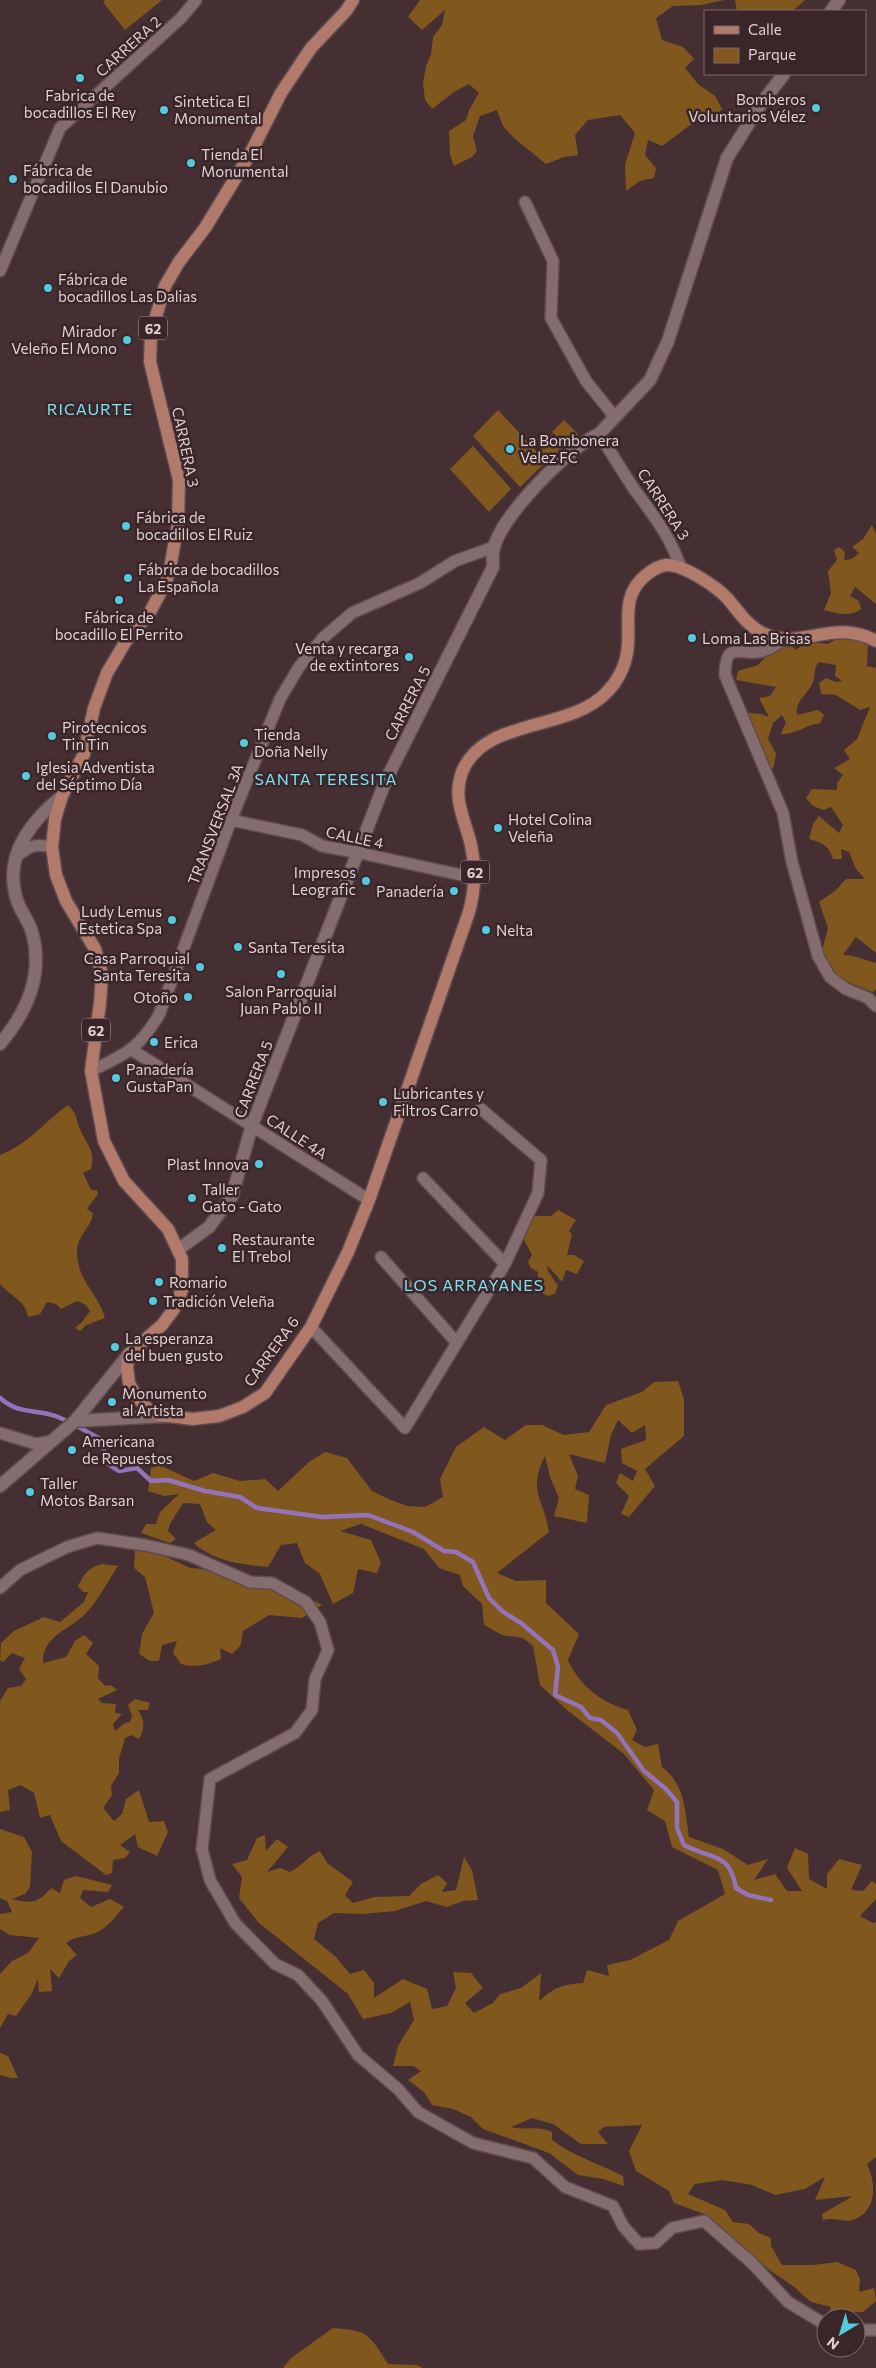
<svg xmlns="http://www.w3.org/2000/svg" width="876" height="2368" viewBox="0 0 876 2368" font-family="Commissioner,sans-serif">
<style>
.green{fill:#80571d}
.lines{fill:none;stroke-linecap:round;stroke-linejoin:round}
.stream{stroke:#9573ba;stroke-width:4.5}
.minor-casing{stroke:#5d4b4e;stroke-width:14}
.tertiary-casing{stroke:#5d4b4e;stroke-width:15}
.secondary-casing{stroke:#5d4b4e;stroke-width:15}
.primary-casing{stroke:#5d4b4e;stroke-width:15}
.minor{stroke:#856c6f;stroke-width:11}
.tertiary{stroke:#856c6f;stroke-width:12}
.secondary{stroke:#856c6f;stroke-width:12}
.primary{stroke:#b17a6b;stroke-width:12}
.poi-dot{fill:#54cade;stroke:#3a2528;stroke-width:2}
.labels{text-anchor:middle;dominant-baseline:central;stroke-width:5;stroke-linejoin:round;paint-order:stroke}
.shield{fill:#3a2528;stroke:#ae9d9f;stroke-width:1}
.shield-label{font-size:14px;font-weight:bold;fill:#dfd0d2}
.street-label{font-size:15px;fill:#dfd0d2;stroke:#3a2528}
.poi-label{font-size:15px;fill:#dfd0d2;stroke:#3a2528;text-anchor:start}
.neighbourhood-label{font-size:16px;letter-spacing:1px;fill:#7ae2f4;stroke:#3a2528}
</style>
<rect width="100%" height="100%" fill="#452f32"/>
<path class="green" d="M105 0H162L125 30 103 2Z
M420 0H724L701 5 673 6 656 18 662 40 683 47 694 59 685 68 698 84 715 96 722 109 712 123H693L662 146 648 140 645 155 656 168 654 178 640 181 626 191 625 165 635 133 620 115 588 120 575 135 578 155 564 157 546 164 515 139 503 126 497 110 480 116 473 136 477 151 472 157 454 166 450 155 449 131 466 120 469 110 479 93 469 84 454 92 432 109 425 100 423 83 426 66 431 54 433 37 442 25 445 10 422 30 408 17Z
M735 0H805L792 11H737Z
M498 410 538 453 542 450 539 447 551 435 563 448 547 462 540 454 546 462 520 487 473 436Z
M564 420 578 434 566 445 552 432Z
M473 446 511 489 489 512 450 469Z
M872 525 876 534V604L855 587 850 596 859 601 861 609C849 618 837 613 824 610L831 593 828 571 837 560 834 550 839 547 845 552 844 560 852 559 859 553 852 547 863 539Z
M839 638H862L868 644 867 666 876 668V953L856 937 843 955C857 955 863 960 876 963V989L873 992C843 980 837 981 822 951L828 928 819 902 835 891 846 879H865L856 869 849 852 841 849 842 859H833C829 846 822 842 809 839L813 824 819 816 839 833 843 825 831 807 823 810 813 806 806 798 812 789 837 790V783L843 775 834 768 850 759 844 750 857 739 870 707 860 710 836 695 821 694 819 683 826 678 836 682 842 681 835 676 836 665 819 662C813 668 816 675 813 682 808 695 795 700 797 715L818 710 824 715 820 723C806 725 795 735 781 734L786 722 782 715 773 723 768 739 776 754 773 769 769 768 747 719 749 713 761 714 769 717 759 698 770 696 776 687 736 680 738 671 758 665 774 648 789 642 795 650 808 642 828 644Z
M68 1105C78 1115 75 1117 80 1129 86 1146 96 1148 91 1169L83 1173 91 1190H97L98 1194 87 1209 93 1213C92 1227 78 1234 77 1251 77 1282 99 1294 105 1318L86 1325 80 1331 75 1328 82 1322 90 1311 86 1305 77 1301 61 1309 56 1304 47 1302 40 1314 28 1317C27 1302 9 1295 0 1284V1155C29 1144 43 1123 68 1105Z
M558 1210 576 1220 569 1231 572 1234 567 1255H574L584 1261 577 1274 566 1270 562 1282 547 1265 548 1271 558 1286 555 1294 548 1296 538 1291V1272L531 1268 528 1262 532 1255 521 1234 529 1225 534 1216H551Z
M678 1381 684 1399V1436L645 1469 655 1486 629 1517 621 1514 629 1496 616 1483 620 1473 633 1481 637 1471 622 1463 621 1449 646 1440 645 1425 632 1433 618 1420 611 1435 605 1463 569 1454 578 1476 575 1489 589 1495 587 1523 554 1516 559 1498 550 1477 545 1456C527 1492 544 1498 549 1532L497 1573 516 1581 546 1580V1603L579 1634 568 1660C580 1686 600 1702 628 1710L637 1730 632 1740 645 1747 658 1744 662 1767C685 1784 685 1811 689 1837L723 1849 748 1865 768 1859 754 1880 775 1874 787 1891H802L787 1868 795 1848 808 1854 809 1879 827 1889V1874L839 1859 862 1865 851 1890 863 1891 872 1881 876 1884V1899L860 1916 873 1923 876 1922V2157L867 2164C876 2183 876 2205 861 2216 858 2218 853 2220 850 2221 840 2221 834 2217 823 2220L822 2214 853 2196 815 2200 825 2177 805 2189 775 2195 752 2185 722 2180 695 2184 688 2194 725 2210 733 2222 749 2224 759 2233 771 2238V2246L782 2265H813L837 2262 856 2270 860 2280 859 2292 874 2288 876 2301 863 2312H852L846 2318H834L828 2314 831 2307 811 2302 793 2286 768 2269 707 2215 674 2203 669 2191 636 2171 629 2151 642 2125 604 2127 598 2132 608 2144H581L553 2124 532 2118 511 2127C526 2131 537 2125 552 2132V2140C575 2157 598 2163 623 2176L624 2186 603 2179 578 2175 549 2153 483 2129 471 2117 453 2109 432 2105 424 2092 408 2080 421 2071 413 2066H393L398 2046 414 2020 410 2002 391 2013 363 2019 348 1994 259 1923 239 1898 242 1877 232 1864 247 1860 257 1838 265 1835 266 1851 277 1839 288 1847 267 1872 280 1868 290 1872C302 1866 308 1856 320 1851L327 1863 353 1882 345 1895 353 1903 375 1897 409 1896 421 1884 438 1875 447 1883 442 1892 456 1890 464 1857 472 1870 478 1900 463 1901 447 1907 426 1901 395 1911 363 1914 334 1913 318 1923 314 1939 336 1957 350 1974 364 1970 374 1983V1998L403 1979 427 1989 432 2009 447 2006 456 1988 453 1972 471 1973 483 1988 465 2003 474 2013 493 2003 500 1994 521 1988 541 1973 539 2001C554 1988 562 1984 583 1983L587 1970 609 1976 607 1965 630 1960 669 1940 678 1921 725 1894 718 1870 672 1847 665 1821 647 1810 654 1790 624 1754 567 1710 540 1685 533 1646 523 1638 502 1635 484 1625 482 1604 463 1586 460 1575 439 1568 424 1549 361 1524 340 1531 371 1540 381 1563 377 1573 358 1569 353 1593 333 1604 320 1574 305 1563 297 1543 281 1545 268 1567C244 1565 212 1561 194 1543L216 1530 207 1522 200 1504 183 1503 170 1524 168 1531 176 1539 170 1543 141 1533 146 1524H156L160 1512 179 1494 164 1496 148 1491 151 1468 159 1465 194 1481 213 1473 240 1481 265 1479 278 1491 309 1462 325 1452 347 1458 372 1491 391 1500 407 1506 425 1507 443 1497 440 1479 456 1447 484 1427 505 1440 526 1425H542L564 1435 589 1432 606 1405 642 1392 654 1382Z
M145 1547 190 1568 202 1569 305 1596 322 1605 302 1618 269 1615 243 1631 241 1645 232 1654 220 1648 221 1659C207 1665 196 1668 181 1664L173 1653 177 1641 162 1645 159 1661H150L139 1654 142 1634 154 1613 145 1577 134 1568 135 1551Z
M102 1564 118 1566C108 1581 99 1599 87 1612 71 1630 42 1635 43 1663L66 1657 75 1641 84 1635 93 1643 86 1654 99 1666 98 1678 105 1686 111 1685 117 1690 98 1699 102 1703 116 1704 115 1713 122 1714 113 1724 115 1731 125 1723 130 1722 132 1716 128 1705 135 1699 150 1703 148 1710H138C145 1720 145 1729 139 1739L131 1735 125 1738 119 1759V1773L111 1786 112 1795 103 1808 114 1821 122 1814 126 1799 139 1790 149 1822 164 1821 168 1832 157 1856 138 1847 135 1834 120 1845 130 1852 125 1858 113 1860 112 1873 106 1875 61 1841 50 1815 40 1818 34 1793 21 1785 8 1790 10 1810 0 1812V1701L8 1688 21 1686 26 1679 19 1669 25 1658 12 1653 3 1662 0 1660 1 1643 14 1631 44 1617 60 1622 84 1602 88 1592H83L78 1586C84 1574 89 1567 102 1564Z
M0 1829 24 1837 32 1852 30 1887 25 1894 12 1899C32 1904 38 1903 51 1888L60 1893 64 1880 76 1876 112 1885 108 1892 83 1890 80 1898 91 1907 110 1899 124 1907C115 1917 106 1930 93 1934 83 1937 76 1936 66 1943L77 1955 69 1961 59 1978 50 1969 52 1991 39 1992 38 1979 31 1995 16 2016 8 2014 0 2028V1974L12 1961 28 1953 39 1938 10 1935 0 1929V1914L12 1912 7 1901 0 1898Z
M0 2053 8 2056 18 2078H11L0 2075Z
M333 2328C368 2330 370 2335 388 2364L416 2365 423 2368H283L291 2358Z"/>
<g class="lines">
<path class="stream" d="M0 1398C21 1416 36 1408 58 1417 73 1423 88 1433 103 1440L105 1462 119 1471 137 1468 151 1481 168 1480 205 1491 240 1497 257 1508 322 1517 368 1515 413 1532 444 1551 456 1552 473 1562 489 1598 502 1611 521 1623 553 1650 558 1667 555 1695 581 1707 590 1718 601 1720 617 1733 644 1771 666 1789 677 1802V1828L684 1845C712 1860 729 1851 736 1888L748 1895 771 1900"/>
<g class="minor-casing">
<path id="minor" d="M525 202 553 261 551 318 586 381 614 416
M0 271 60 128 181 18 196 0
M599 434C611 452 622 471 634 489 654 516 670 536 681 568
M785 639C778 643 771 649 763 651 741 658 726 637 725 675L783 813 792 862 818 956 830 977 846 989 868 998 876 1006
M231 820 302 835 322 846 360 853 475 878
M16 857C30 846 34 843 52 847
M132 1050 369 1200
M91 1071C125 1054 138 1050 159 1015L231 820 280 699 299 667 323 638 352 613 420 583 455 561 494 547
M423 1178 505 1264
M381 1257 457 1343
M311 1327 405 1428 505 1264 538 1193 541 1160 481 1109
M0 1433 36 1444 52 1441
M0 1588 20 1570 67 1547 97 1538 145 1545 189 1555 250 1582 272 1583 306 1602 320 1622 328 1650 315 1679 312 1710 295 1733 210 1779 202 1849 210 1880 235 1923 275 1964 298 1975 322 2001 358 2055 398 2089 418 2112 473 2143 533 2158 565 2187 613 2206 623 2226 639 2244 656 2243 672 2228 704 2221 752 2263 788 2302 826 2325
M856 2330H876"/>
</g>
<g class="tertiary-casing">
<path id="tertiary" d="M831 11 839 0
M0 1044C27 1012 44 974 32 932 28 919 19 910 16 897 4 855 31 821 62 796
M179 1249 209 1227 232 1196 252 1125 386 780 493 567C493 561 492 553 494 548 501 516 570 446 599 434L650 380 668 341 727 158 761 104 784 74"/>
</g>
<g class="secondary-casing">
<path id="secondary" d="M75 1421 167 1416
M0 1486 75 1421 129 1354"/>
</g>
<g class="primary-casing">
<path id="primary" d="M353 0 346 11 311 48 281 93 249 156 205 228 179 262 165 286 151 333 150 362 179 480 178 523 171 563 166 582 150 612 126 641 107 673 94 708 84 754 62 796 55 819 52 847 56 875 66 901 95 949 102 974 100 1003 91 1071 104 1141 124 1181 168 1229 182 1259V1290L174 1309 162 1325 129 1354 127 1367 129 1383 136 1396 147 1408 160 1415 193 1419 219 1416 243 1407 265 1393 311 1327 348 1252 369 1200 469 912C475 890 476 867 471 845 465 819 452 799 462 772 484 717 570 732 607 692 617 682 625 667 627 653 632 624 619 597 646 575 651 571 659 566 666 565 683 564 717 587 728 599 739 612 746 624 762 633 802 652 832 617 876 641"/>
</g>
<use href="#minor" class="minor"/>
<use href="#tertiary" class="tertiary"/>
<use href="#secondary" class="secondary"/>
<use href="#primary" class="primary"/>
</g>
<g class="poi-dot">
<circle cx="80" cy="78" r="5"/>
<circle cx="816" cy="108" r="5"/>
<circle cx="164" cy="110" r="5"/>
<circle cx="191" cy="163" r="5"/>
<circle cx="13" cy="179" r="5"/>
<circle cx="48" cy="288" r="5"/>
<circle cx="127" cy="340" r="5"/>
<circle cx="510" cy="449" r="5"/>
<circle cx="126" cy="526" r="5"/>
<circle cx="128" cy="578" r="5"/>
<circle cx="119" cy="600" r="5"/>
<circle cx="692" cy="638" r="5"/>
<circle cx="409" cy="657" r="5"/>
<circle cx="52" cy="736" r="5"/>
<circle cx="244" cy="743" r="5"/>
<circle cx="26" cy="776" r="5"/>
<circle cx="498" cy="828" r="5"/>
<circle cx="366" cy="881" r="5"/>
<circle cx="454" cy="891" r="5"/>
<circle cx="172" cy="920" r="5"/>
<circle cx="486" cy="930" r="5"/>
<circle cx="238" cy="947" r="5"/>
<circle cx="200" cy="967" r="5"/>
<circle cx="281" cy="974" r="5"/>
<circle cx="188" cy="997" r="5"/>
<circle cx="154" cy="1042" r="5"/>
<circle cx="116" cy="1078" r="5"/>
<circle cx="383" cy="1102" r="5"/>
<circle cx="259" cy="1164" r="5"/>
<circle cx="192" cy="1198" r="5"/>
<circle cx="222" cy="1248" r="5"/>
<circle cx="159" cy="1282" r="5"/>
<circle cx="153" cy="1301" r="5"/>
<circle cx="115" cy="1347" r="5"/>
<circle cx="112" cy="1402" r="5"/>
<circle cx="72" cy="1450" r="5"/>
<circle cx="30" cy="1492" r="5"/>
</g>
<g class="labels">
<g class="shield">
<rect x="139" y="316.5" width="28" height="23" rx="4"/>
<rect x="461" y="860.5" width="28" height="23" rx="4"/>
<rect x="82" y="1018.5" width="28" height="23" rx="4"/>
</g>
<g class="shield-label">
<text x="153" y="328">62</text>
<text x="475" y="872">62</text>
<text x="96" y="1030">62</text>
</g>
<g class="street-label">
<text transform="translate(128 46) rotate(-42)">CARRERA 2</text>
<text transform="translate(186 447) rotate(78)">CARRERA 3</text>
<text transform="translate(664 504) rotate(57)">CARRERA 3</text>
<text transform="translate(407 703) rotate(-63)">CARRERA 5</text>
<text transform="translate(215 824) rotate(-69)">TRANSVERSAL 3A</text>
<text transform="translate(355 837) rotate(12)">CALLE 4</text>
<text transform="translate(253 1079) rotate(-69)">CARRERA 5</text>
<text transform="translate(297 1136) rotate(33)">CALLE 4A</text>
<text transform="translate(271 1351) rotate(-54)">CARRERA 6</text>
</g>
<g class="poi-label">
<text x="80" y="95" text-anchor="middle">Fabrica de<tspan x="80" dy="17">bocadillos El Rey</tspan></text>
<text x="806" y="99" text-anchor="end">Bomberos<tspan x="806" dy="17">Voluntarios Vélez</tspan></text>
<text x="174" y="101">Sintetica El<tspan x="174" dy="17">Monumental</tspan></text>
<text x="201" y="154">Tienda El<tspan x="201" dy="17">Monumental</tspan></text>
<text x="23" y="170">Fábrica de<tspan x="23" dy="17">bocadillos El Danubio</tspan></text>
<text x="58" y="279">Fábrica de<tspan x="58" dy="17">bocadillos Las Dalias</tspan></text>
<text x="117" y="331" text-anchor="end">Mirador<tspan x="117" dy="17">Veleño El Mono</tspan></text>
<text x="520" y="440">La Bombonera<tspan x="520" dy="17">Velez FC</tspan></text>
<text x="136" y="517">Fábrica de<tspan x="136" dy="17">bocadillos El Ruiz</tspan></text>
<text x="138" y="569">Fábrica de bocadillos<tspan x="138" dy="17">La Española</tspan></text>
<text x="119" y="617" text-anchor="middle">Fábrica de<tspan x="119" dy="17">bocadillo El Perrito</tspan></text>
<text x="702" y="638">Loma Las Brisas</text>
<text x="399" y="648" text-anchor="end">Venta y recarga<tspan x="399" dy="17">de extintores</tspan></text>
<text x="62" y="727">Pirotecnicos<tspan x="62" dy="17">Tin Tin</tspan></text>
<text x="254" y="734">Tienda<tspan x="254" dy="17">Doña Nelly</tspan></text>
<text x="36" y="767">Iglesia Adventista<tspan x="36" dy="17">del Séptimo Día</tspan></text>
<text x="508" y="819">Hotel Colina<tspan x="508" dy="17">Veleña</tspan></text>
<text x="356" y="872" text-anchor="end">Impresos<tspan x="356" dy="17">Leografic</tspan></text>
<text x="444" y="891" text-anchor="end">Panadería</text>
<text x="162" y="911" text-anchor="end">Ludy Lemus<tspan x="162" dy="17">Estetica Spa</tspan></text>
<text x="496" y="930">Nelta</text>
<text x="248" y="947">Santa Teresita</text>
<text x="190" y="958" text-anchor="end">Casa Parroquial<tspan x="190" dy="17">Santa Teresita</tspan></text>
<text x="281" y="991" text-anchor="middle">Salon Parroquial<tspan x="281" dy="17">Juan Pablo II</tspan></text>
<text x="178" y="997" text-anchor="end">Otoño</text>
<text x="164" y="1042">Erica</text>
<text x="126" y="1069">Panadería<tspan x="126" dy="17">GustaPan</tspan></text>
<text x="393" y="1093">Lubricantes y<tspan x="393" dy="17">Filtros Carro</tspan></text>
<text x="249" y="1164" text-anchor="end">Plast Innova</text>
<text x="202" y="1189">Taller<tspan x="202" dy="17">Gato - Gato</tspan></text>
<text x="232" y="1239">Restaurante<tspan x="232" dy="17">El Trebol</tspan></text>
<text x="169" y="1282">Romario</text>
<text x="163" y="1301">Tradición Veleña</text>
<text x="125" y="1338">La esperanza<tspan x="125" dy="17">del buen gusto</tspan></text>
<text x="122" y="1393">Monumento<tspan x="122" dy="17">al Artista</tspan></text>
<text x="82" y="1441">Americana<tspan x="82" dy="17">de Repuestos</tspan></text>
<text x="40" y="1483">Taller<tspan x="40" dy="17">Motos Barsan</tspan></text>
</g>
<g class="neighbourhood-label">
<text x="90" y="408">RICAURTE</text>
<text x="326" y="778">SANTA TERESITA</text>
<text x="474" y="1284">LOS ARRAYANES</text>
</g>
</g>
<rect x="704" y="10" width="162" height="65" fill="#3a2528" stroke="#7c696c"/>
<rect x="714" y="26" width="25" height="8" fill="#b17a6b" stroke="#7c696c"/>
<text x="748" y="35" font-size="15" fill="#dfd0d2">Calle</text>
<rect x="714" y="48" width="25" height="15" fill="#80571d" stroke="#7c696c"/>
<text x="748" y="60" font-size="15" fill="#dfd0d2">Parque</text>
<g transform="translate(841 2333) rotate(218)"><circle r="24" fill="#3a2528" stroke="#7c696c"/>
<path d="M0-4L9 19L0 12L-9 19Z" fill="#54cade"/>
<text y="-8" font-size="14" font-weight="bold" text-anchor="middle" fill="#dfd0d2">N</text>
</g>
</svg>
